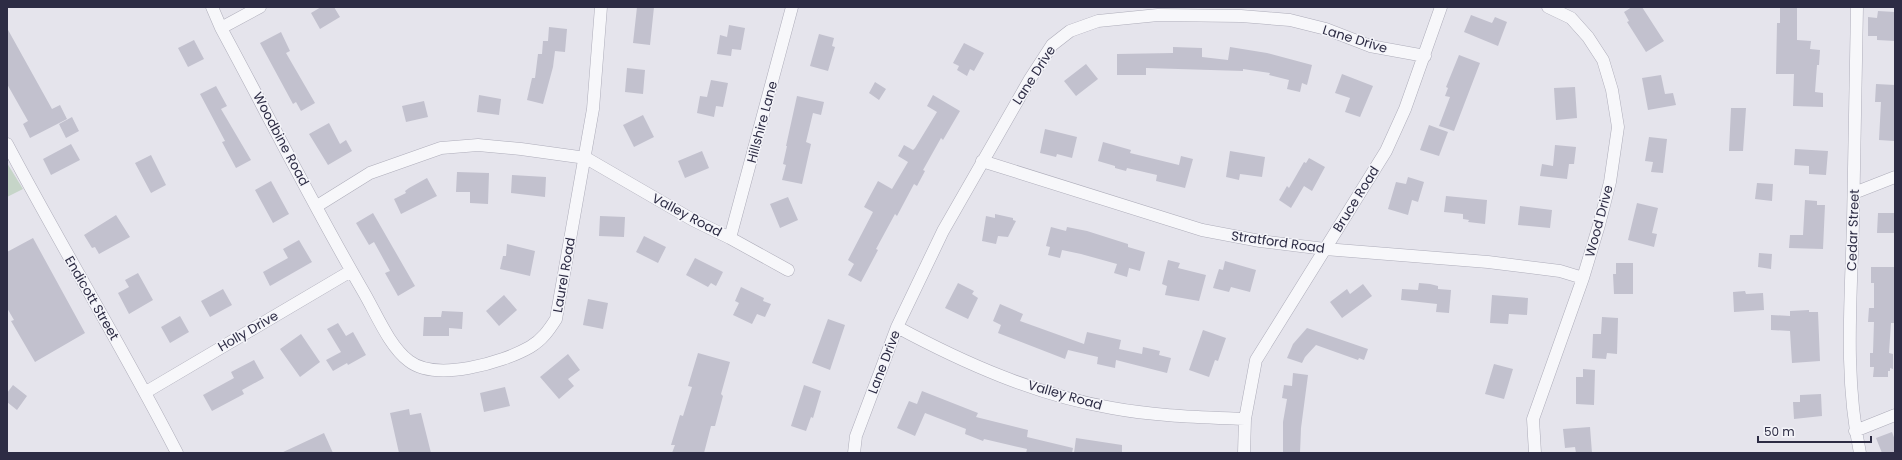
<svg xmlns="http://www.w3.org/2000/svg" width="1902" height="460" viewBox="0 0 1902 460" font-family="Poppins,sans-serif">
<style>
.green{fill:#c6d5c8}
.building{fill:#c2c1ce}
.lines{fill:none;stroke-linecap:round;stroke-linejoin:round}
.minor-casing{stroke:#aeadba;stroke-width:13}
.minor{stroke:#f7f7fa;stroke-width:12}
.labels{text-anchor:middle;dominant-baseline:central;stroke-width:3;stroke-linejoin:round;paint-order:stroke}
.street-label{font-size:13px;fill:#2d2c44;stroke:#f4f4f9}
</style>
<rect width="100%" height="100%" fill="#e5e4ec"/>
<path class="green" d="M7 163 23 189 7 197Z"/>
<path class="building" d="M321 7H334L340 17 320 29 311 13Z
M637 7H654L650 45 633 43Z
M1632 7H1642L1664 41 1646 52 1627 22 1629 21 1624 12Z
M1780 7H1797V40L1811 41 1810 49 1820 50 1819 65H1817L1815 92 1823 93V107L1793 106 1794 74H1776L1777 23H1780Z
M1878 11 1895 12V41L1877 40V36H1868V17L1877 18Z
M1471 15 1492 23 1495 17 1507 22 1498 46 1464 32Z
M729 25 745 28 741 50 732 49 731 56 717 54 720 35 727 37Z
M549 27 567 29 565 52 555 51 553 67 543 104 527 100 532 78H535L538 54H542L543 41H548Z
M7 28 52 109 60 105 67 119 30 138 23 124 28 121 7 84Z
M281 32 290 51 286 53 315 103 301 111 296 102 293 104 260 43Z
M819 34 834 38 832 46 835 47 828 71 810 66Z
M194 40 204 59 188 67 178 48Z
M964 43 984 53 974 71 970 69 967 76 957 70 959 66 953 63Z
M1173 47 1202 48V57L1228 60 1230 47 1267 53 1312 65 1307 85 1302 83 1300 92 1287 89 1289 80 1269 75 1270 73 1243 69V71L1146 68V75H1117V54L1173 53Z
M1459 55 1480 63 1454 131 1439 126 1450 97 1445 96 1448 88 1446 87Z
M1086 64 1098 79 1076 96 1064 81Z
M627 68 645 70 643 94 625 92Z
M1342 74 1373 86 1360 117 1345 112 1350 98 1335 93Z
M1661 75 1665 94 1673 93 1676 105 1648 110 1642 78Z
M711 80 728 83 723 107 716 106 714 117 697 113 700 96 707 97Z
M875 82 886 89 879 100 869 93Z
M1876 84 1895 85 1894 141 1879 140 1881 102H1875Z
M216 86 227 106 221 109 251 160 236 168 222 142 225 141 200 94Z
M1575 87 1577 118 1556 120 1554 88Z
M479 95 501 99 499 115 477 112Z
M933 95 960 111 943 140 941 138 923 170 925 171 917 186 914 184 897 216 895 214 876 249 878 250 861 282 848 275 854 264 848 260 873 212 864 207 878 181 892 189 908 162 898 156 904 145 913 150 915 148 937 112 927 106Z
M797 96 824 102 821 115 813 113 806 142 811 144 802 184 782 180 786 165 783 164 787 146H786Z
M424 101 428 117 406 122 402 106Z
M1731 108H1746L1743 151H1729Z
M643 115 654 137 634 147 623 125Z
M72 117 79 131 66 138 59 124Z
M329 123 340 144 346 140 352 151 328 165 309 134Z
M1429 125 1448 132 1439 156 1420 150Z
M1045 129 1077 137 1072 158 1057 154 1056 157 1040 153Z
M1649 137 1667 139 1663 173 1651 172 1653 162 1645 161Z
M1103 142 1131 150 1130 153 1179 165 1181 156 1193 159 1185 188 1156 181 1157 175 1127 168 1126 171 1115 168V166L1098 161Z
M71 144 80 160 51 175 43 159Z
M1555 145 1576 147 1574 164H1569L1567 179 1540 176 1542 164 1553 166Z
M1795 149 1828 151 1826 175 1809 174V166L1794 165Z
M702 151 709 168 685 178 678 161Z
M1230 151 1265 157 1262 177 1240 174 1239 180 1226 177Z
M151 155 166 185 151 193 135 163Z
M1309 158 1325 167 1312 191 1304 186 1291 208 1279 200 1287 186 1289 188 1304 162 1306 163Z
M457 172 489 173 488 204 470 203V192H456Z
M512 175 546 177 545 197 511 193Z
M1408 177 1424 182 1418 202 1412 200 1408 215 1388 209 1396 182 1406 184Z
M427 178 437 196 401 214 394 199 406 193 405 191 409 188Z
M271 181 289 214 273 223 255 190Z
M1757 183 1773 184 1772 201 1755 199Z
M1446 196 1487 200 1485 224 1468 222 1469 220 1463 219V214L1444 212Z
M788 197 798 220 780 228 770 204Z
M1805 200 1817 201V205H1825L1823 249 1789 248 1790 235H1803Z
M1637 203 1658 208 1652 233 1657 234 1654 247 1628 240Z
M1520 206 1552 210 1550 228 1518 225Z
M373 213 415 286 398 296 385 273 390 271 374 242 369 245 356 223Z
M1878 213H1895V233H1877Z
M995 214 1013 218V220L1016 221 1008 237 998 236 996 244 982 241 986 216 995 218Z
M116 215 130 237 99 254 95 247 92 248 84 235Z
M600 216 625 217 624 237 599 236Z
M1051 227 1066 231 1067 227 1087 231 1128 244V247L1145 252 1140 271 1129 268 1127 277 1114 273 1117 264 1081 254 1062 250 1060 258 1048 255 1050 247 1046 246Z
M644 236 666 247 658 263 636 252Z
M33 238 85 333 35 362 11 321 14 320 7 308V252Z
M299 240 312 262 270 286 263 272 288 258 283 249Z
M507 244 535 251 530 276 500 269 503 256H506Z
M1759 253 1772 254 1771 269 1758 267Z
M695 258 723 272 716 286 711 283 708 287 686 275Z
M1168 260 1180 263 1178 268 1206 275 1199 301 1165 295 1167 286 1162 284Z
M1225 261 1256 270 1250 292 1231 287 1229 292 1213 288 1219 269 1223 270Z
M1616 263H1633V294H1614L1613 274H1616Z
M1871 267H1895L1894 323H1891L1889 353 1893 354V369L1890 368V371H1888V377H1873L1874 367H1870V353H1873L1874 322H1868L1869 308H1874V283H1871Z
M138 273 153 300 129 314 118 293 129 287 125 280Z
M958 283 974 291 972 294 978 298 968 319 945 308Z
M1419 283 1430 284 1438 286V289L1451 290 1449 313 1436 312 1437 304 1401 300 1402 289 1418 290Z
M1363 284 1372 296 1342 318 1330 302 1347 289 1350 294Z
M741 287 764 298 763 301 771 304 765 317 757 314 752 324 733 315 739 303 735 301Z
M223 289 232 305 210 317 201 301Z
M1745 291 1746 294 1763 293 1764 310 1734 312 1733 292Z
M504 295 517 310 499 326 486 311Z
M1492 295 1528 298 1527 315 1509 314 1508 324 1490 323Z
M588 299 608 303 603 329 583 325Z
M1000 304 1023 314 1020 321 1084 344 1087 332 1121 340 1119 349 1142 354 1143 347 1160 351 1159 355 1171 358 1167 373 1116 360 1115 368 1097 364 1098 357 1068 350 1065 359 998 333 1001 325 993 321Z
M1809 310V312H1818L1820 361 1792 363 1790 331 1771 330V315L1790 316V311Z
M442 311 463 312 462 329 449 328V336H423L424 317H441Z
M180 316 189 332 170 343 161 327Z
M1602 317 1618 318 1617 354 1607 353 1606 359 1592 358 1593 334H1601Z
M828 319 845 325 830 370 812 363Z
M338 323 346 336 353 332 366 355 348 365 347 363 333 371 326 360 341 352 327 329Z
M1307 328 1368 349 1364 360 1359 358 1358 360 1316 345 1305 357 1302 363 1287 358 1293 344Z
M1203 330 1226 338 1218 361 1215 360 1209 377 1189 370Z
M301 334 320 362 300 377 280 349Z
M698 353 730 362 721 394 723 396 715 426H711L704 453H672L675 445H671L680 415 683 416 692 387 688 386Z
M568 354 580 370 568 379 574 386 559 399 540 377Z
M254 360 264 378 242 390 244 394 212 411 203 395 234 378 231 372Z
M1494 364 1513 369 1504 399 1485 394Z
M1583 369 1595 370 1594 405 1576 404V377H1583Z
M1293 373 1308 375 1301 428 1300 453H1283V422L1287 399 1282 398 1284 385 1292 386Z
M13 385 27 396 17 410 7 402V393Z
M804 385 821 391 813 418 811 417 806 431 791 426Z
M505 387 510 406 484 412 480 393Z
M922 391 978 413 976 417 1028 430 1027 437 1073 448 1072 453H1026L1027 449 984 439 983 441 965 434 966 429 925 413 915 436 897 428 909 401 917 404Z
M1821 394 1822 416 1794 419 1793 402H1800V395Z
M409 409 410 415 421 413 431 453H399L390 413Z
M1590 427 1592 453H1576L1575 447 1565 448 1563 429Z
M1892 432 1895 440V453H1882L1876 438Z
M324 433 333 453H281Z
M1076 438 1122 445V453H1074Z"/>
<g class="lines">
<g class="minor-casing">
<path id="minor" d="M212 7 221 28C268 115 313 205 363 291 376 313 389 346 409 361 436 382 502 363 530 347 542 340 549 330 556 319L593 109 601 7
M1857 7C1855 79 1855 151 1853 223 1851 299 1844 377 1860 453
M221 28 260 7
M7 144C62 248 123 348 177 453
M982 161 1202 230 1260 241 1325 249 1488 262 1560 271 1583 278
M1854 193 1895 177
M317 206 370 173 441 148 478 145 521 149 586 158 693 220 730 238 788 270
M730 238 792 7
M897 327C964 363 1036 395 1112 408 1155 416 1200 417 1245 419
M146 392 351 271
M1855 431 1895 415
M854 453 856 436 897 327 943 231 1030 79 1052 45 1070 31 1098 21 1158 15 1241 16 1290 20 1326 29 1370 46 1425 56
M1244 453 1245 419 1256 360 1386 151 1405 109 1441 7
M1535 453 1533 419 1583 278 1599 225 1610 182 1618 127 1612 90 1603 60 1588 37 1571 18 1548 7"/>
</g>
<use href="#minor" class="minor"/>
</g>
<g class="labels">
<g class="street-label">
<text transform="translate(1355 39) rotate(17)">Lane Drive</text>
<text transform="translate(1034 75) rotate(-57)">Lane Drive</text>
<text transform="translate(762 122) rotate(-75)">Hillshire Lane</text>
<text transform="translate(281 139) rotate(62)">Woodbine Road</text>
<text transform="translate(1356 199) rotate(-58)">Bruce Road</text>
<text transform="translate(687 215) rotate(28)">Valley Road</text>
<text transform="translate(1599 221) rotate(-75)">Wood Drive</text>
<text transform="translate(1853 230) rotate(-88)">Cedar Street</text>
<text transform="translate(1278 242) rotate(8)">Stratford Road</text>
<text transform="translate(564 275) rotate(-80)">Laurel Road</text>
<text transform="translate(92 298) rotate(60)">Endicott Street</text>
<text transform="translate(248 331) rotate(-30)">Holly Drive</text>
<text transform="translate(884 362) rotate(-69)">Lane Drive</text>
<text transform="translate(1065 395) rotate(16)">Valley Road</text>
</g>
</g>
<rect width="1902" height="460" fill="none" stroke="#2d2c44" stroke-width="16"/>
<path d="M1758 436v6h113v-6" fill="none" stroke="#2d2c44" stroke-width="2"/>
<text x="1764" y="436" font-size="12" fill="#2d2c44" stroke="#f4f4f9" stroke-width="3" paint-order="stroke">50 m</text>
</svg>
